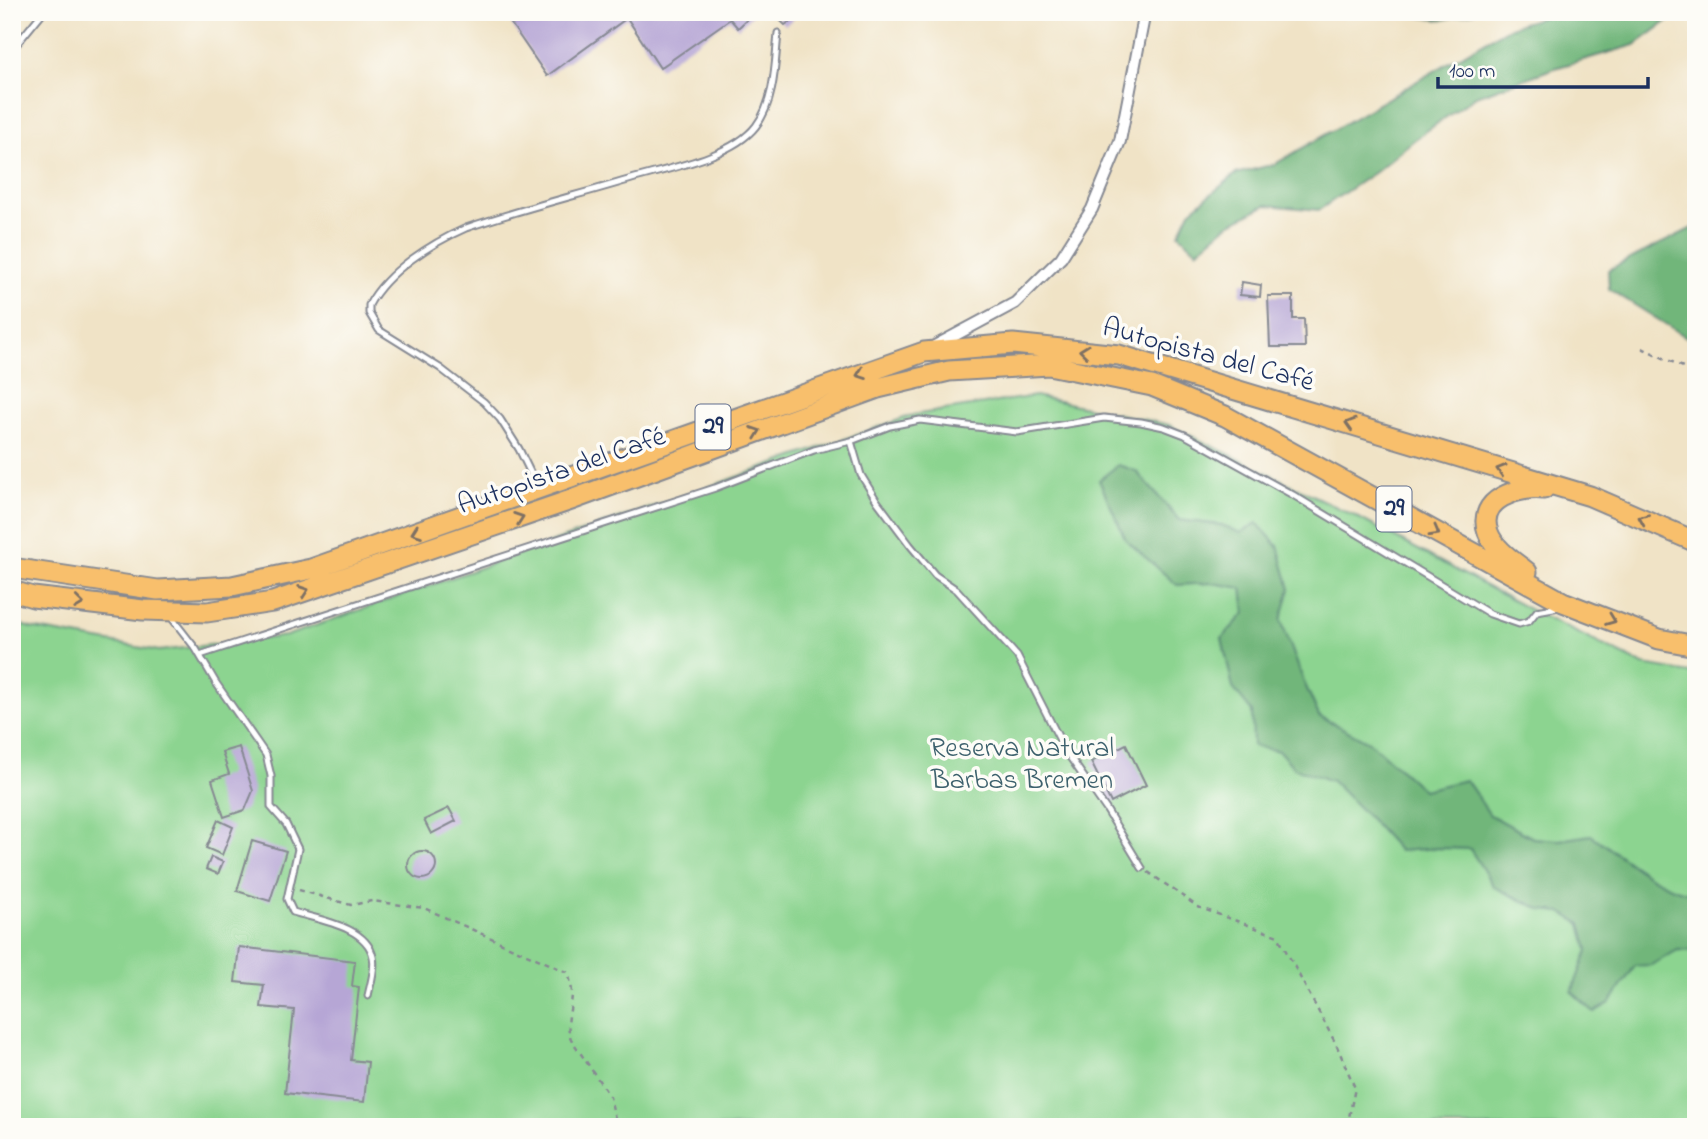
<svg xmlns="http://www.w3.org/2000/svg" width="1708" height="1139" viewBox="0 0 1708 1139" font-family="'Indie Flower',sans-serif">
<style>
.green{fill:#8cd490;stroke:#548277;stroke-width:2}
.forest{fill:#71b67a;stroke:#46726c;stroke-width:2}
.building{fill:#b6a6d5}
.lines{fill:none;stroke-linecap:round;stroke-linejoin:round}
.service-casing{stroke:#868992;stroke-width:9}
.minor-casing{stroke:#868992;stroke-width:14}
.trunk-casing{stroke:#868992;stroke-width:23}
.path{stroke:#868992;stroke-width:2.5;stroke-dasharray:5 5;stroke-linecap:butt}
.service{stroke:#fff;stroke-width:5}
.minor{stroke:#fff;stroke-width:10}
.trunk{stroke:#f8bf6c;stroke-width:19}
.oneway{stroke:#7e7064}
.labels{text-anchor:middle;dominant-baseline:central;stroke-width:7;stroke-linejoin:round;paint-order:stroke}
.shield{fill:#fdfcf7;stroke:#5f6c8c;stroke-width:2}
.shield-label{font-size:26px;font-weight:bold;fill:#1b2f5e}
.street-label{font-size:28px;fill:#1b2f5e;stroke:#fdfcf7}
.park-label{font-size:28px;fill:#3d616d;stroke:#fdfcf7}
</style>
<rect width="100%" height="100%" fill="#fdfcf7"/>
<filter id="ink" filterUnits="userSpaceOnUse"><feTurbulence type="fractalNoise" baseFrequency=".0143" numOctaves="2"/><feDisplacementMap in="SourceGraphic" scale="14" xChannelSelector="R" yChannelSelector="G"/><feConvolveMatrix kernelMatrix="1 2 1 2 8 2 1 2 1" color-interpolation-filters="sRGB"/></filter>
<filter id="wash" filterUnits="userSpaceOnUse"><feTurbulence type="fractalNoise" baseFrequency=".00686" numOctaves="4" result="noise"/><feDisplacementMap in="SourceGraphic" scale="28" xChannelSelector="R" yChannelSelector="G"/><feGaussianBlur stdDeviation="1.57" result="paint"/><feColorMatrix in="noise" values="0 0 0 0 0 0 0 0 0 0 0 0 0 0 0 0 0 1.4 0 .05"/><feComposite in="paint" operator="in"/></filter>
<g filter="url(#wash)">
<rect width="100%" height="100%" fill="#f0e3c6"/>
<path class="green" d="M1035 396 1169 425 1359 518 1536 613 1644 665 1696 674V1127H12V622L31 628 159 651 286 636 913 415Z"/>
<path class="forest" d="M1386 12H1475L1442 20Z
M1559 12H1680L1635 45 1555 68 1476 96 1414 140 1375 172 1319 210 1266 205 1229 224 1197 251 1179 234 1190 211 1236 174 1275 164 1510 27Z
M1696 226V343L1609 289 1608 270Z
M1118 465 1136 471 1179 520 1222 525 1240 533 1257 523 1278 546 1290 589 1281 620 1304 682 1319 716 1371 743 1423 790 1466 780 1490 815 1533 838 1559 840 1591 835C1623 856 1657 889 1696 894V951L1678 950 1651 965 1635 966 1610 1003 1594 1012 1572 992 1588 950 1581 924 1561 912 1542 910 1494 887 1470 849 1440 848 1399 851 1370 819 1332 781 1294 768 1279 751 1253 746 1252 712 1233 688 1222 638 1245 613 1242 588 1212 583 1177 585 1126 540 1099 480Z"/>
<g id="blocks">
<path class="building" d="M503 12H755L738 28 730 19 660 68 627 18 547 76Z
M771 12H803L785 25Z
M1242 282 1261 285 1260 297 1240 295Z
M1268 296H1293V319H1304L1305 347H1270Z
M1126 744 1146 785 1111 803 1091 762Z
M239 747 253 791 245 810 224 817 212 780 229 774 222 752Z
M449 808 456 821 431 834 424 820Z
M218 820 233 827 222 855 206 848Z
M252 841 286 851 270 901 237 891Z
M408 865a14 14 0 1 1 28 0a14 14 0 1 1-28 0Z
M211 857 223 862 218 874 206 869Z
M239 947 355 961 352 986 359 987 351 1060 368 1062 364 1102 285 1093 294 1010 261 1007 264 985 235 982Z"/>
</g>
</g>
<g filter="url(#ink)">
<use href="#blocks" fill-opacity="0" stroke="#868992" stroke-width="2"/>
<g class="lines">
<g class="service-casing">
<path id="service" d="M12 50 43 12
M851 441 861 475 877 501 910 545 935 575 957 590 1017 656 1065 750 1106 809 1142 868
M537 486 519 449 500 419 484 402 440 368 379 330 369 313V305C387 271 432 243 466 228 521 209 579 195 635 178 671 168 733 156 756 126 775 101 775 63 778 33
M171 617 196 649 216 683 266 755 271 776V807L286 824 298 849 287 899 293 912C318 920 367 926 373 957 376 968 370 985 368 996
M200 655 715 488 814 450 851 441 890 426 920 420 1017 432 1104 418 1141 422 1164 427 1185 435 1293 495 1490 614 1519 624 1529 621 1537 611 1559 607"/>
</g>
<g class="minor-casing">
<path id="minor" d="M933 347 1015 303 1061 258 1092 209 1120 141 1145 12"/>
</g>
<g class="trunk-casing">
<path id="trunk" d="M12 568 158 590 232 586 311 569 924 352 1013 344 1119 355 1590 496 1696 542
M1527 572C1513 561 1494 549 1488 532 1476 499 1519 486 1544 489
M12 591 33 597 143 610 207 612 273 602 571 500 878 388 949 371 1049 365 1152 386 1225 416 1563 602 1659 639 1696 646"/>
</g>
<path class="path" d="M1642 348 1696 373
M1148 872 1198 907 1278 936 1336 1044 1355 1088 1347 1127
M299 890 351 905 372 901 424 908 567 972C580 1000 562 1015 571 1039L610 1097 617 1127"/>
<use href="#service" class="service"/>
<use href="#minor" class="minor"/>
<use href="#trunk" class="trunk"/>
</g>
<defs><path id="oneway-chevron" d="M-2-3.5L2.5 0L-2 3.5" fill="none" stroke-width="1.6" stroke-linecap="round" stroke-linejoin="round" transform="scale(1.75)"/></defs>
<g class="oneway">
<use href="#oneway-chevron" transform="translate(1084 351) rotate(-174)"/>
<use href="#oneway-chevron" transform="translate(861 374) rotate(160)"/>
<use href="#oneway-chevron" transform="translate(1350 424) rotate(-163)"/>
<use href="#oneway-chevron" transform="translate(756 432) rotate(-20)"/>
<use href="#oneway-chevron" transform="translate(1501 470) rotate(-163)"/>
<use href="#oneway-chevron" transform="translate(519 518) rotate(-19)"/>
<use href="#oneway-chevron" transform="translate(1643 519) rotate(-157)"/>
<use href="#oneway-chevron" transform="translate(416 532) rotate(160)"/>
<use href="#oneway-chevron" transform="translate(1435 532) rotate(29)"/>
<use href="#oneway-chevron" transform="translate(304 591) rotate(-19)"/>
<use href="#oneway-chevron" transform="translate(79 603) rotate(7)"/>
<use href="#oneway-chevron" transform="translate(1611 620) rotate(21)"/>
</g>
</g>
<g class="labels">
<g class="shield">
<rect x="695.5" y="404.5" width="35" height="45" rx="5"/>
<rect x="1376.5" y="486.5" width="35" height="45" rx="5"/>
</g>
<g class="shield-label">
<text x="713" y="427">29</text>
<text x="1394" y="509">29</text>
</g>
<g class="street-label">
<text transform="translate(1208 356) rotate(15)">Autopista del Café</text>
<text transform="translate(562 472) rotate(-19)">Autopista del Café</text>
</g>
<g class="park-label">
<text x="1022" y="749">Reserva Natural<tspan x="1022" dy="32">Barbas Bremen</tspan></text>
</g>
</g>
<rect width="1708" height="1139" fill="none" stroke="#fdfcf7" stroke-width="42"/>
<path d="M1438 77v10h210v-10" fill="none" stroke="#1b2f5e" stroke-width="3.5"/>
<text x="1449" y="77" font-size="21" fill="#1b2f5e" stroke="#fdfcf7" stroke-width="5" paint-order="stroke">100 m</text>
</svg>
